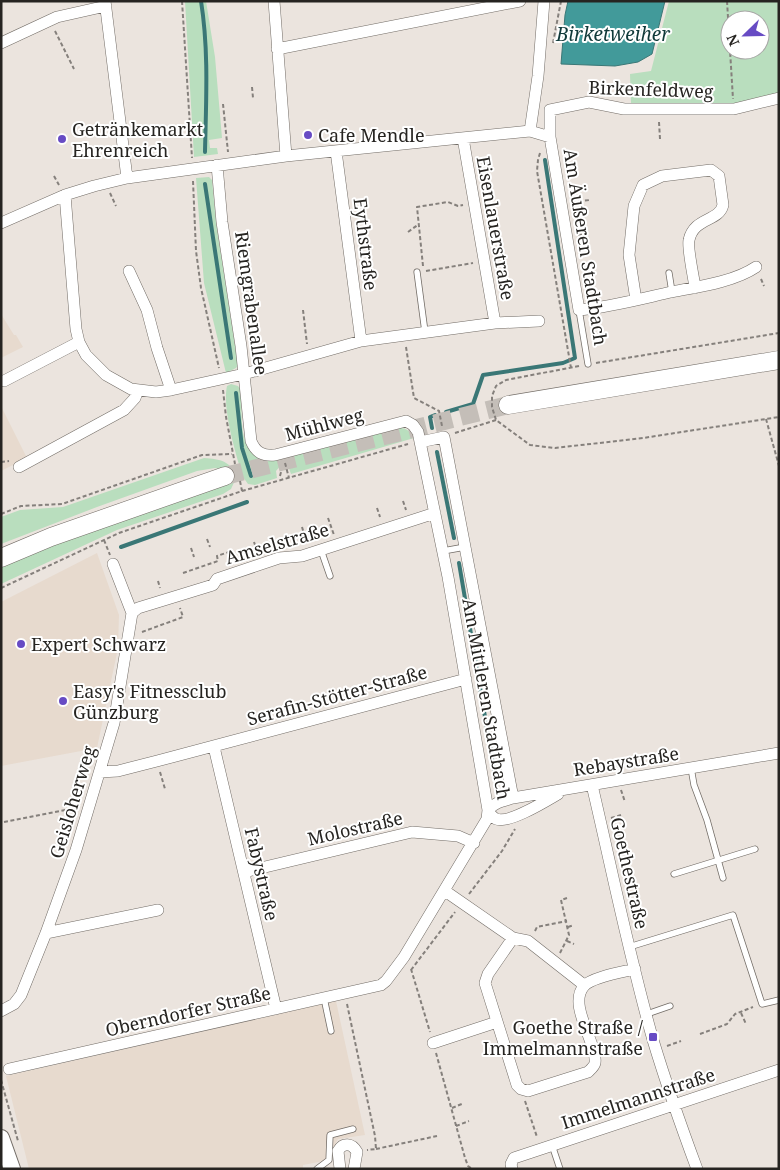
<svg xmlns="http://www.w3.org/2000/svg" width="780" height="1170" viewBox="0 0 780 1170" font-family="'Noto Serif',serif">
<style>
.built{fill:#e7dace}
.green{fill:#b9debe;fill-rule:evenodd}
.water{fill:#429a9a;stroke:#3a7776}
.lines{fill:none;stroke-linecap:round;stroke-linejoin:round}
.stream{stroke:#3a7776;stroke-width:4}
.primary-tunnel{stroke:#c4beb8;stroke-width:18;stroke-dasharray:18 9;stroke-linecap:butt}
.lane-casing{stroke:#726c66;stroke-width:7}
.street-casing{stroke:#726c66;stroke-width:12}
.secondary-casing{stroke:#726c66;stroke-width:18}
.primary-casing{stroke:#726c66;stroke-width:19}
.path{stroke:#85807c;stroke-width:2;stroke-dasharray:4 2.5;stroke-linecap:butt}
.lane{stroke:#fff;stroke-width:5.5}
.street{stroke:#fff;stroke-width:11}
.secondary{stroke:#fff;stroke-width:16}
.primary{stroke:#fff;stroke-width:18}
.poi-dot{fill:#674bc4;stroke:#fff;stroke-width:2}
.labels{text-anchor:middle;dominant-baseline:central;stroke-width:4;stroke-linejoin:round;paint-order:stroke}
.street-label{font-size:18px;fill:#262421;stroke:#fff}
.poi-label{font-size:18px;fill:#262421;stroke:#fff;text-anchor:start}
.water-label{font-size:19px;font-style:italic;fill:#103a3a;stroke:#fff}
</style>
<rect width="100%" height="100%" fill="#ebe4de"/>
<path class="built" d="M1 314 14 335H16L23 347 1 358Z
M1 406 27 458 1 471Z
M97 553 119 615 118 648 97 748 1 766V602Z
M336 1001 365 1135 338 1139 332 1150 329 1160 303 1165V1169H29L6 1076Z"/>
<path class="green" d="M185 1H206L215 57 222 138 209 140 210 148H217L218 154 194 157Z
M669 1H779V94L736 105 631 103 630 74 651 71ZM730 20H760V50H730Z
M209 177 212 180 216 222 238 365 236 368 226 373 204 283 196 178Z
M231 384 238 386 241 390C243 421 235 465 280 459L281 465 276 471 277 478 255 485 248 484 243 477C236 455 222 409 227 386Z
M396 427C405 428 409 429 414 438L291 474 285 457Z
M204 458C220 459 232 461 236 478L231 489 223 494 117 530 1 584V564L223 470 215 468 197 471 97 507 1 544V517L20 510 63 507Z"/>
<path class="water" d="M568 1H665L652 54 638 62 615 66 561 64 565 15Z"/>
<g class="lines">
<path class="stream" d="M201 1C209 51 206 102 205 152
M205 184 231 358
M236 393 242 448 251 476
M446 412 473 404 483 375 563 363 575 358 545 160
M432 428 430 417 435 415
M437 452 454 538
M121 547 247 502
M459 563 496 782"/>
<path class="primary-tunnel" d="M225 476 508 405"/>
<g class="lane-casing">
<path id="lane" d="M417 272 425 332
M669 273 672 292
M579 310 588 364
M321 550 330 576
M443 551 465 547
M691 768 694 785 707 820 723 878
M674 874 755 849
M629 947 733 915 762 1004 779 1000
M324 998 331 1031
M647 1014 670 1006
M552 1145 560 1169
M317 1169 329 1160 330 1135 353 1129"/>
</g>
<g class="street-casing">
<path id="street" d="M105 1 127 178
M274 1 286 156
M1 43 57 17 106 6
M277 49 520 1
M530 131 538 76 544 1
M550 137V110L589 102 624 109H734L779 98
M463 138 495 323
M336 151 361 341
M65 195 76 329 79 342 86 355 106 375 131 389 156 392 171 390 244 374 361 341 495 323 539 321
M1 223 65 195 94 186 127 178 286 156 530 131 550 137 579 310C610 307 640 299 671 292 697 287 734 282 756 267
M129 271 147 310 157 348 171 390
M636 300 629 255 634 206 643 185 662 176 711 170 719 176 723 205C719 222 694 217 689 240 687 248 694 278 695 288
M4 381 79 342
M420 442 444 437 513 798
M19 467 124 410 135 398 138 390
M132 613 138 608 213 585 217 579 279 558 302 556 435 513
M214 747 276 1009
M100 772 118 771 157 761 466 679
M592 785C612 870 629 956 653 1040 666 1083 681 1126 697 1169
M488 810C495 802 503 801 513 798L779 753
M488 810C490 814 492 817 496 819 509 824 546 801 558 794
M244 872 412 832 458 836 474 843
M445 891 513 938 528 941 584 985
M46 933 158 910
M513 938 488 974 485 983 517 1085 521 1089 528 1091 588 1072C590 1070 594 1067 595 1063 598 1044 567 1005 584 986 592 977 623 972 635 969
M1 1011 14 1004 21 995 46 933 76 850 114 723 132 613 113 564
M433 1043 497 1022
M9 1069 381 985 386 981 404 957 487 819 488 810 448 577 418 432 413 425 406 421 275 455C263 456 256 453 251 441L241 346 222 222 217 165
M340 1169 338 1151C343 1142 352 1143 357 1152L354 1169
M512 1169 511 1164 514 1158 779 1070"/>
</g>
<g class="secondary-casing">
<path id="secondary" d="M1 1138 12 1169"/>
</g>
<g class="primary-casing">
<path id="primary" d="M508 405 779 360
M1 558 51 537 225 476"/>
</g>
<path class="path" d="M182 1 192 158
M727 1 733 99
M55 31 74 69
M553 43 561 1
M252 87 253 98
M223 104 228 152
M659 122 660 139
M540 153 538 160 537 171 571 368
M567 175 577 173
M54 176 59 185
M193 181 196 251 201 288 219 368
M110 193 116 206
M572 202 590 200
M575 217 587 215
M577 225 585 224
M408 232 419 224
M578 235 586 234
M423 266 417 207 448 202 458 206 463 205
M426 271 473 263
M761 279 764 286
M303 310 307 344
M406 347 414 398 439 411 442 426
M596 363 779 333
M579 366 506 380 496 386 492 396V407L496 420 530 445 555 448 643 438 779 417
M223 390 226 417 235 464
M766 419 779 466
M455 433 496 420
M1 462 9 461
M285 463 289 478
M280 476 281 472
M240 481 242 491
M403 501 406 510
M377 508 380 517
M1 514 21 506 62 504 202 455 232 454
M328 518 334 535
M302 527 307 544
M207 539 210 547
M104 540 110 555
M254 542 258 554
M191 548 194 557
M228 551 232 563
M183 573 218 561 217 556 229 552
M158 581 160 588
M1 588 119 533 242 491 408 444
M142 632 183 617 180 608
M160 772 165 789
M621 790 625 802
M611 818 621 815
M4 822 76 808
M624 870 631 868
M469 894 502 851 515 829
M631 907 641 904
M568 927 574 925
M535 931 537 927 567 921
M567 941 574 944
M560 953 569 935 561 900 567 898
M411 969 430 1032
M411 970 455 912
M347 1004 375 1136 376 1149 367 1150
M741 1013 746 1024
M700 1034 727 1024 735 1014 753 1007
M667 1046 681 1041
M436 1053 465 1158 468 1166 472 1169
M1 1080 18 1141
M525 1101 537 1137
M452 1108 464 1103
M456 1126 469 1121
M376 1149 437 1136"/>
<use href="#lane" class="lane"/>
<use href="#street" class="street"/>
<use href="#secondary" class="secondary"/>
<use href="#primary" class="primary"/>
</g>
<g class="poi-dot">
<circle cx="308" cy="135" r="5"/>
<circle cx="62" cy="139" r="5"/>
<circle cx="21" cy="644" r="5"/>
<circle cx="63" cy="701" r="5"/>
<rect x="648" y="1032" width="10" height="10" rx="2.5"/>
</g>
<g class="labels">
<g class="street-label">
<text transform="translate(651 89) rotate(2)">Birkenfeldweg</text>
<text transform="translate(496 228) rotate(80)">Eisenlauerstraße</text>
<text transform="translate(366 244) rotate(83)">Eythstraße</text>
<text transform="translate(586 247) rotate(81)">Am Äußeren Stadtbach</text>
<text transform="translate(252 303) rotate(82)">Riemgrabenallee</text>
<text transform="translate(324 424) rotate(-15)">Mühlweg</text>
<text transform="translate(277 543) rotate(-16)">Amselstraße</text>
<text transform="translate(337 695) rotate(-15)">Serafin-Stötter-Straße</text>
<text transform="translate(487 699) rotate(80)">Am Mittleren Stadtbach</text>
<text transform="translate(626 761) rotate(-9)">Rebaystraße</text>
<text transform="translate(72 802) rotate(-73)">Geisloherweg</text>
<text transform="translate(355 828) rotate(-13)">Molostraße</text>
<text transform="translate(630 873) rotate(77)">Goethestraße</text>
<text transform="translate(262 874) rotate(77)">Fabystraße</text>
<text transform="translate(188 1011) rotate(-13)">Oberndorfer Straße</text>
<text transform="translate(638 1098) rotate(-18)">Immelmannstraße</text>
</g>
<g class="poi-label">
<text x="72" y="129">Getränkemarkt<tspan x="72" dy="21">Ehrenreich</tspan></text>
<text x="318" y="135">Cafe Mendle</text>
<text x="31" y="644">Expert Schwarz</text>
<text x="73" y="691">Easy's Fitnessclub<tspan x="73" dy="21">Günzburg</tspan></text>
<text x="643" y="1027" text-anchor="end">Goethe Straße /<tspan x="643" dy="21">Immelmannstraße</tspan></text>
</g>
<g class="water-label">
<text x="613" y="34">Birketweiher</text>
</g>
</g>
<rect width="780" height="1170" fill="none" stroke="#262421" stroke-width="5"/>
<g transform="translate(745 35) rotate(247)"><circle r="24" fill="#ffffff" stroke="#a8a7a6"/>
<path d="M0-4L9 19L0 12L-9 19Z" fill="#674bc4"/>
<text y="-8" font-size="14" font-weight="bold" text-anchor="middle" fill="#262421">N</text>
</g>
</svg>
